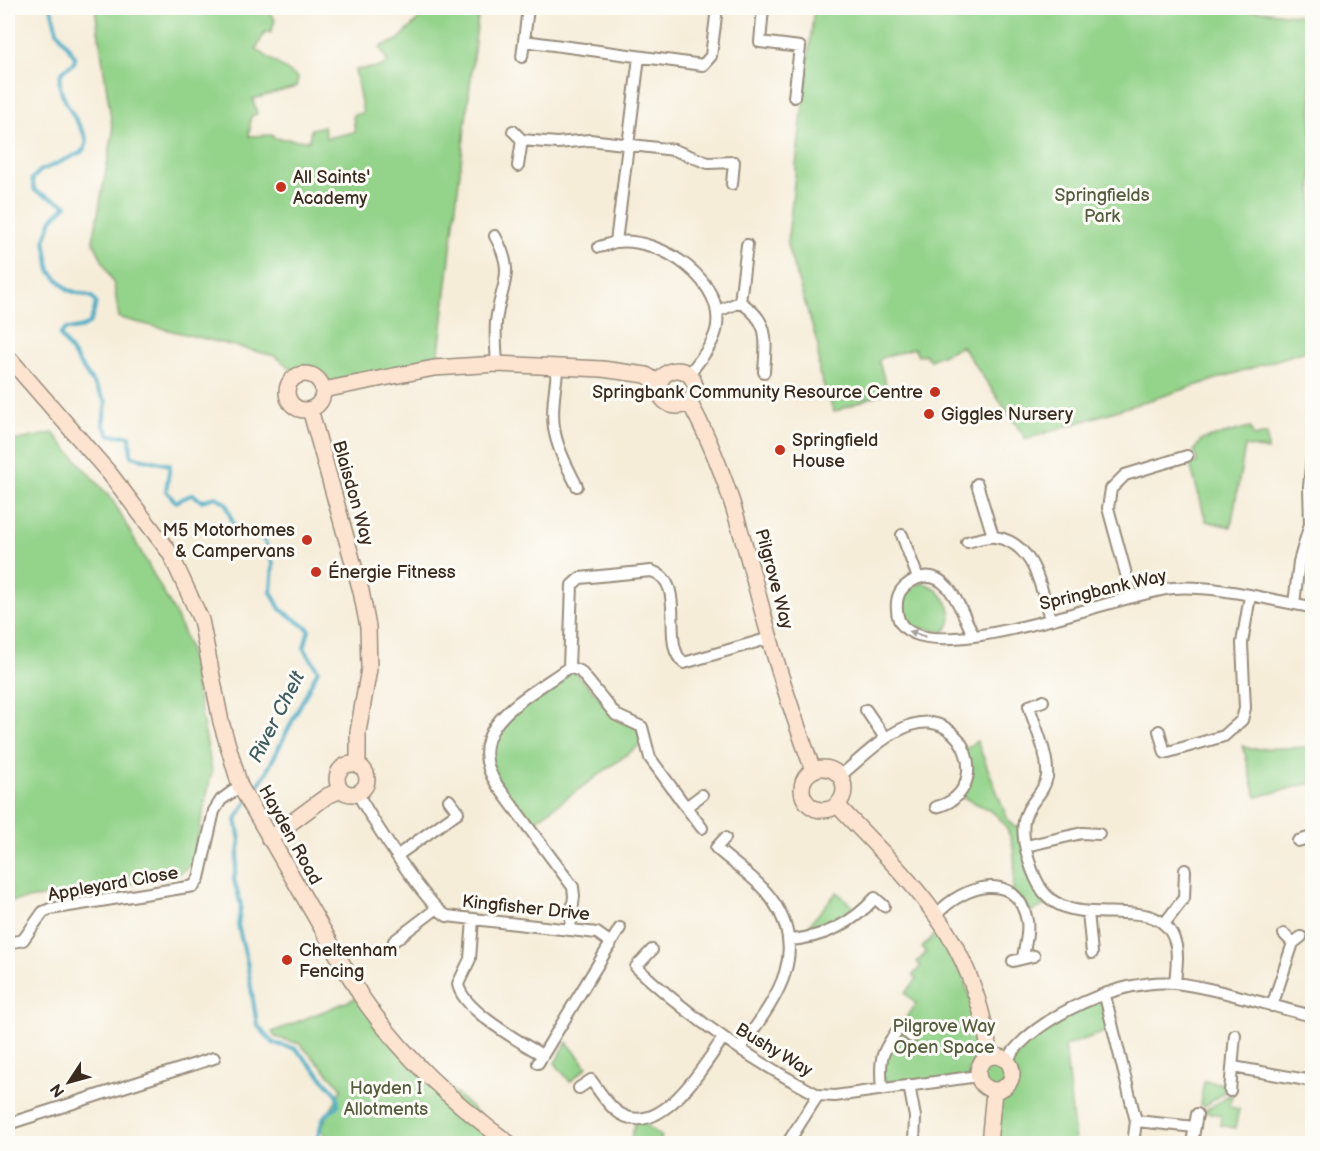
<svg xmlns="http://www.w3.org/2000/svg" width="1320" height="1151" viewBox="0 0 1320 1151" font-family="'Balsamiq Sans',sans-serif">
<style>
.green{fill:#93d38a;stroke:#677e54;stroke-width:1.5}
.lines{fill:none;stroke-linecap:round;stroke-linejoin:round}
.stream{stroke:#46acc5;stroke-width:4}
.street-casing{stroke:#988c7c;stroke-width:14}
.secondary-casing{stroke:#988c7c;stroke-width:18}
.street{stroke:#fff;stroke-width:10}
.secondary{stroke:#fde4d1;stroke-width:15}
.oneway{fill:#a79f9a}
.poi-dot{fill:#c8321e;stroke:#fdfcf7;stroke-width:2}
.labels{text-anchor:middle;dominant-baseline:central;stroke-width:6;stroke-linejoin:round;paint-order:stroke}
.poi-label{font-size:18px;fill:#3b2a1e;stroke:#fdfcf7;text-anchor:start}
.park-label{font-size:18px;fill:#555d3e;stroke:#fdfcf7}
.street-label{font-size:18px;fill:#3b2a1e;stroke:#fdfcf7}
.water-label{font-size:20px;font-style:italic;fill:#3f5e61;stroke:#fdfcf7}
</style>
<rect width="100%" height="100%" fill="#fdfcf7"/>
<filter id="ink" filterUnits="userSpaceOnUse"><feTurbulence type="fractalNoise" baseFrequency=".0167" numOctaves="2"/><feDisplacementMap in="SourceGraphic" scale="12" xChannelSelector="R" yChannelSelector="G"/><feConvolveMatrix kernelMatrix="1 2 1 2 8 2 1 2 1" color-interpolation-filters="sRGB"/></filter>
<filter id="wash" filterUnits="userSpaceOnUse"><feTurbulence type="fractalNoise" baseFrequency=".008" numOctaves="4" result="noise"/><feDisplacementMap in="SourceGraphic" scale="24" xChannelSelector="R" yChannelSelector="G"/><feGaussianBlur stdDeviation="1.35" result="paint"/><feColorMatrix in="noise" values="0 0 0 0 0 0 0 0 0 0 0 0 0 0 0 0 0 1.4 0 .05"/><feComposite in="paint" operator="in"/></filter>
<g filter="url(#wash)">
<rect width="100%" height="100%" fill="#f6edd9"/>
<path class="green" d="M95 8H266L275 20 271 33 265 32 256 49 298 78 296 87 253 99 257 114 251 116 249 136 273 135V138L309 141 311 129 324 126 326 138 355 132 353 115 363 113 355 70 380 67 388 63 380 47 398 40 430 8H479L439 352 447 366 323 390C319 377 311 374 299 375L275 356 119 318 114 285 93 241 113 133Z
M814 8H1234L1312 17V349L1026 439 962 346 930 360 924 354 918 356 914 348 881 358 879 362 888 391 834 412 819 373 818 345 787 245Z
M1250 427 1254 437 1267 434 1268 450 1245 446 1231 527 1206 521 1190 464 1197 462 1194 451 1201 440Z
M53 433 113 501 177 617 189 648 212 771 192 864 175 877 8 902V442Z
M922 583C941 585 963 619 943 632L914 627C896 611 900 591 922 583Z
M569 667 606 704 636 723 644 742 528 826 492 778 490 732Z
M977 741 1008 820 1014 827 1023 825 1035 876 1053 902 1025 914 1012 895C1016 869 1018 835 996 815 986 807 970 801 958 795L963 788 965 749Z
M1243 746 1250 749 1310 747 1312 783 1256 797Z
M837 892 860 913 809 937V925Z
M944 924 991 1056 1004 1058 1025 1037 1105 996 1114 1029 1065 1046 1075 1143H989L994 1091 984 1086 978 1076 882 1089 883 1050 916 1004 905 993 917 979 913 975 921 966 917 962 926 953 922 948Z
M361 996 378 1022 510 1143H330L321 1128 342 1088 300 1044 275 1037 272 1032Z
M567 1042 587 1067 570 1082 555 1063Z
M1204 1081 1225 1084 1224 1092 1205 1106 1200 1105Z
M1229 1095H1232L1230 1107 1239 1109 1235 1128 1220 1125 1221 1115 1203 1112Z
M637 1118 662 1137 658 1143 629 1144Z"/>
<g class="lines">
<path class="stream" d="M51 8 57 31 75 57 74 63C70 66 64 69 62 72 51 89 81 124 87 140L85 148 80 153 40 171 32 179 35 191 67 205 52 219 45 240 50 271 68 290 92 297 96 303C91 325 90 329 66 329L60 335 106 402 103 424 110 435 130 436 131 456 170 465 166 491 176 502 193 494 201 501 216 497 226 503 236 533 264 539 273 564 271 592 280 609 309 629 304 648 318 670 266 773 250 797
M246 803 236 819 240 841 234 880 241 905 238 925 247 962 257 1025 273 1043 296 1049 337 1094 338 1105 323 1118 316 1144"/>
</g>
</g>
<g filter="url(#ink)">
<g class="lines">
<g class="street-casing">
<path id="street" d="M763 8 760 42 800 47 794 97
M524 41 703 65 711 56 717 8
M522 57 528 8
M513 131 522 140
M518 166 522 140 557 143 590 140 674 150 708 163 734 162 732 184
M495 236C517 276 500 284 496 322 495 336 496 350 497 364
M616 242 639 57
M599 247C604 246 611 243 616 242 661 236 728 283 716 331 711 348 699 361 689 374
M740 302 747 245
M718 311 740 302C771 322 766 340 764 372
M558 365C550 425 549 432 577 486
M977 484 993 536
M902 535 918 578
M967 542C975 540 986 536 995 537 1035 543 1041 588 1050 619
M1132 596 1108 508 1111 489 1125 475 1187 456
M1294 604 1299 562 1310 524 1309 487 1312 457
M974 636C962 616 950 565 916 579 910 582 902 587 899 594 896 601 896 612 899 620 923 674 1124 592 1173 588 1219 585 1267 600 1312 607
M569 667C529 697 459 727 497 785L573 887 574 896 570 928
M1043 701 1029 706C1035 727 1049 755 1047 777 1044 792 1033 799 1027 812 1017 831 1030 869 1040 887 1071 938 1159 886 1175 942 1179 954 1176 970 1175 983
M866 710 885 738
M1159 731 1165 753 1224 736 1242 720 1245 708 1242 643 1250 596
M840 776C862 758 883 735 911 725 966 707 994 793 936 807
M358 794C371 818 426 905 447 916L597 933 611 943
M686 807 650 758 642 727 616 715 580 671 569 667 572 585 580 578 651 571C689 581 659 645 684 663L770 638
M702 828 686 807 702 795
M725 838 716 848C735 865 759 880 773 901 812 957 771 1004 740 1049
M1298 841 1312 837
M1026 846 1082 833 1099 834
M398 855 458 812 449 800
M1088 912 1092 953
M937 914C962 886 1017 868 1027 921 1029 933 1025 945 1023 957
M473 919 470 959 458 984C462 1010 521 1042 542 1055
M1164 924 1184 898 1185 870
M1284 934 1293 943
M788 940C823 938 852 924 875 898L884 906
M394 941 436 909
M8 943 23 940 43 912 50 909 194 886 199 878 214 811 221 800 240 786
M652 950 636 967C691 1018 751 1060 818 1095L835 1096 978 1076
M1013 961 1034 956
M1105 996 1136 1121 1133 1144
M1272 1006 1293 943 1301 937
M1007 1060C1034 1017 1124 977 1175 983 1221 989 1267 1005 1312 1016
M538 1063 620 928
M1233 1067 1312 1081
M909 1085 915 1117 914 1144
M579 1088 591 1080C598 1089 605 1101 614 1109 656 1147 704 1066 723 1038
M882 1089C879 1058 881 1052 900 1027L912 1037
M1230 1091 1235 1035
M1136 1121 1195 1127
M8 1124 214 1058
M1192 1143 1197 1114
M787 1144 818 1095"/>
</g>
<g class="secondary-casing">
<path id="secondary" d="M8 357 110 474 170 553 201 620 221 722 240 786 361 996C402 1056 451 1101 510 1144
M659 388a18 18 0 1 1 36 0a18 18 0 1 1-36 0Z
M287 392a18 18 0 1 1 36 0a18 18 0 1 1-36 0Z
M323 390 434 368 497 364 602 369 646 375 659 383
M689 402C730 474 747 556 769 635 781 681 797 726 813 770
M310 409 361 591 368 627 369 669 358 732V765
M337 779a15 15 0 1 1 30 0a15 15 0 1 1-30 0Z
M802 789a21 21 0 1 1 42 0a21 21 0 1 1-42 0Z
M837 805C916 888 973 936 990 1056
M269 839 327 796 341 790
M978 1073a17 17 0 1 1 34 0a17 17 0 1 1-34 0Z
M989 1144 994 1091"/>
</g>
<use href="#street" class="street"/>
<use href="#secondary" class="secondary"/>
</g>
<defs><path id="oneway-solid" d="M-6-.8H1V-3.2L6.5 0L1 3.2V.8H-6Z" transform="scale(1.5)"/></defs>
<use class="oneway" href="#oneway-solid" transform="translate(917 634) rotate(-162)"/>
</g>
<g class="poi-dot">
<circle cx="281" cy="187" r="6"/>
<circle cx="935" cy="392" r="6"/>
<circle cx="929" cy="414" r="6"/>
<circle cx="780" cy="450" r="6"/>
<circle cx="307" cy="540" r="6"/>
<circle cx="316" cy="572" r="6"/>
<circle cx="287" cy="960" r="6"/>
</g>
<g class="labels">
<g class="poi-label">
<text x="293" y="177">All Saints'<tspan x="293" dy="21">Academy</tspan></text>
<text x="923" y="392" text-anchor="end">Springbank Community Resource Centre</text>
<text x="941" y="414">Giggles Nursery</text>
<text x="792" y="440">Springfield<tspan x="792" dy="21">House</tspan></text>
<text x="295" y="530" text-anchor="end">M5 Motorhomes<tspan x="295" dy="21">&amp; Campervans</tspan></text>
<text x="328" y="572">Énergie Fitness</text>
<text x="299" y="950">Cheltenham<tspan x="299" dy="21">Fencing</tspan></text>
</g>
<g class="park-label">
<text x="1102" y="195">Springfields<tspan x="1102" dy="21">Park</tspan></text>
<text x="944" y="1026">Pilgrove Way<tspan x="944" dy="21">Open Space</tspan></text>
<text x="386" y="1088">Hayden I<tspan x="386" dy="21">Allotments</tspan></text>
</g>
<g class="street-label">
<text transform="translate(353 493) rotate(74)">Blaisdon Way</text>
<text transform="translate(774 579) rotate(75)">Pilgrove Way</text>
<text transform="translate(1103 590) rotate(-13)">Springbank Way</text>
<text transform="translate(290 835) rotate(61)">Hayden Road</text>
<text transform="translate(113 884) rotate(-10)">Appleyard Close</text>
<text transform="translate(526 908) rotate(6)">Kingfisher Drive</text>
<text transform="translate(774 1050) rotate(31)">Bushy Way</text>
</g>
<g class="water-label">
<text transform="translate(277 717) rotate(-63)">River Chelt</text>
</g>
</g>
<rect width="1320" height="1151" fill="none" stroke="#fdfcf7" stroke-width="30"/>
<g transform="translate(69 1082) rotate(234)" stroke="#fdfcf7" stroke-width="4.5" paint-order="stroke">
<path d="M0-4.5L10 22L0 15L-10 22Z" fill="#3b2a1e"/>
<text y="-9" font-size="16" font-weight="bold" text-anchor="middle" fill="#3b2a1e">N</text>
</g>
</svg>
